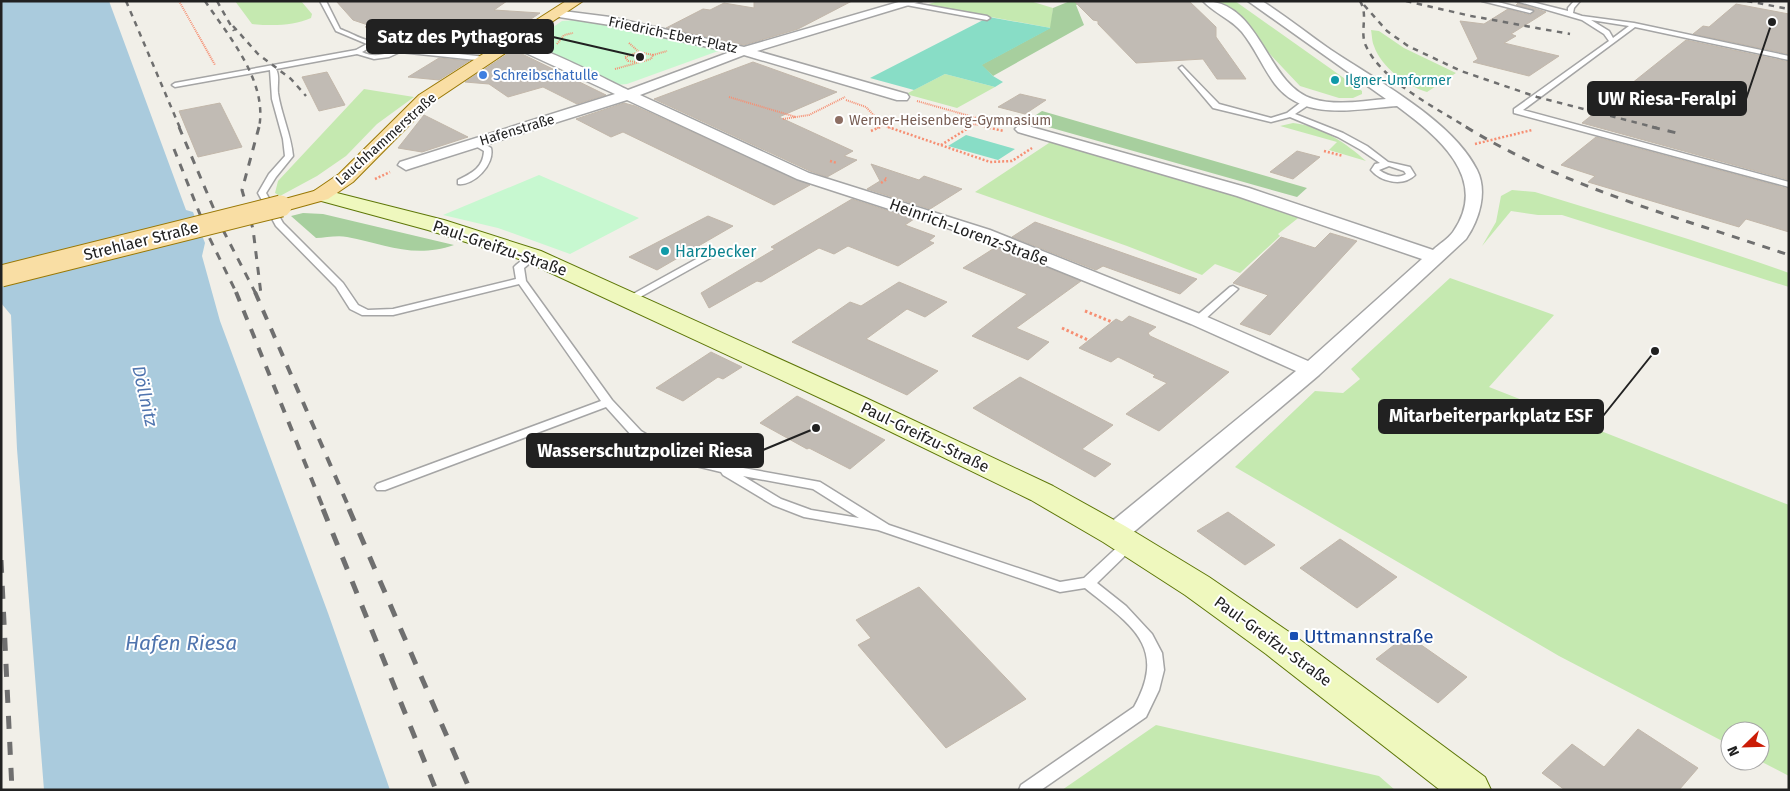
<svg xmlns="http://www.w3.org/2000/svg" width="1790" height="791" viewBox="0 0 1790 791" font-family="'Fira Sans',sans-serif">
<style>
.grass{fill:#c5e9b0}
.forest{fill:#a7cf9e}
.park{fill:#c7f8d0}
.pitch{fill:#88ddc6}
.water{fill:#aacbdd}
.building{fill:#c1bbb4;stroke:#c2b7aa}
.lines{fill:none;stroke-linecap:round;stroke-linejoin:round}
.lane-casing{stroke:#a5a5a5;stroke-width:3}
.street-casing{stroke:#a5a5a5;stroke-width:3}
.secondary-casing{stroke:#5e7708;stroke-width:2}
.primary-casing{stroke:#997805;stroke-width:2}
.path-far2{stroke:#f68f73;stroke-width:2;stroke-dasharray:1 1;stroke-linecap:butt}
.path-far1{stroke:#f68f73;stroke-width:2.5;stroke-dasharray:2 2;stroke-linecap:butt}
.path{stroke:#f68f73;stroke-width:3;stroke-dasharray:2.5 2.5;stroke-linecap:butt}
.lane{fill:#fff;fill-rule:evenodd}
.street{fill:#fff;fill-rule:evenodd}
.secondary{fill:#eff8be;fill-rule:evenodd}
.primary{fill:#f9dea4;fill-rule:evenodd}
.rail-far3{stroke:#6f6f6f;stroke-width:2.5;stroke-dasharray:5.5 5.5;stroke-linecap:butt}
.rail-far2{stroke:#6f6f6f;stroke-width:3;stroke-dasharray:8 8;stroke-linecap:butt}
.rail-far1{stroke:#6f6f6f;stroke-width:4;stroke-dasharray:10 10;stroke-linecap:butt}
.rail{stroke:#6f6f6f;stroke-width:5;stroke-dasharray:13 13;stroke-linecap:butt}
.primary-bridge-casing{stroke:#997805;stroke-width:23;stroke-linecap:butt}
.primary-bridge{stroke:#f9dea4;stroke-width:21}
.shop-dot{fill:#3f7fe0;stroke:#fff;stroke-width:2}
.culture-dot{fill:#0f9aa8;stroke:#fff;stroke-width:2}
.education-dot{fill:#8d6e63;stroke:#fff;stroke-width:2}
.transit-dot{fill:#1a4fb4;stroke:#fff;stroke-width:2}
.labels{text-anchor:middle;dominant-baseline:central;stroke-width:4;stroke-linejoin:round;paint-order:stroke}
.far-street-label{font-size:14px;fill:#212121;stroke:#fff}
.far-shop-label{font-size:14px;fill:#366cbe;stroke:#fff;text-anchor:start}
.far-culture-label{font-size:14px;fill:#0d838f;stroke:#fff;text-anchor:start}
.far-education-label{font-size:14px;fill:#785e54;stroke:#fff;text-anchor:start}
.street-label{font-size:16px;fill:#212121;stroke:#fff}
.culture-label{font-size:16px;fill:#0d838f;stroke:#fff;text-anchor:start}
.water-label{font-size:18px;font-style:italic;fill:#4f74ae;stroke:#fff}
.near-transit-label{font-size:19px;fill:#164399;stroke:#fff;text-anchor:start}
.near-water-label{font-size:21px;font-style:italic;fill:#4f74ae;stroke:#fff}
.leader{fill:none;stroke:#212121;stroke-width:2}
.callout-dot{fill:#212121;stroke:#fff;stroke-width:2}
.callout{fill:#212121;stroke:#212121;stroke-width:2}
.callout-label{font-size:18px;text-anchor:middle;font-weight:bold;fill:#fff}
</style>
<rect width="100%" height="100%" fill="#f1efe8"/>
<path class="grass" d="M235 1H301L312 14 311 18C294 26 271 26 252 24Z
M938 1H1030L1053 8 1051 28 926 5Z
M1216 1H1235L1348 81 1362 91V94L1353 98H1339L1300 86 1267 51 1248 25Z
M1371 30 1379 31 1404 48 1456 73 1427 92C1407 86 1381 67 1374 46 1372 42 1372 35 1371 30Z
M945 74 995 87 957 108 906 94Z
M364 89 414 97 377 124 346 156 317 176 280 196 275 193 278 181Z
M1293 123C1321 126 1346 143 1366 161L1329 150 1337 142 1280 126Z
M1052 141 1302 215 1278 234 1280 236 1240 273 1215 264 1202 275 1127 246 975 192Z
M1512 190 1535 192C1620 218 1705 243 1789 273V287L1562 215H1538L1511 211 1482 246 1496 222 1501 196Z
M1450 278 1554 315 1489 387 1789 505V776L1760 761V731H1730V745L1559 656 1235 467 1315 391 1343 393 1360 379 1351 369Z
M1156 725 1379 776 1395 790H1062Z"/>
<path class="forest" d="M1070 1H1090L1076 5 1084 25 993 76 981 65 1050 28 1053 8Z
M1042 111 1307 188 1297 197 1027 121Z
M303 213 323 214 454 245C413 259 385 244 347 237 337 235 325 238 316 238L291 216Z"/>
<path class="park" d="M578 20 719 48 721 50 627 84 616 85 530 43 562 21Z
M539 175 639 218 570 254 498 228 443 215Z"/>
<path class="pitch" d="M989 17 1051 28 982 65 993 76 1003 82 995 87 945 74 914 90 870 78Z
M966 135 1015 149 998 160 948 146Z"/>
<path class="water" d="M1 1H109L186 210 193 212 205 243 202 256 220 321 328 613 390 790H44L17 449 11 315 1 303Z"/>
<path class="building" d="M336 1H507L494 10 540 13 479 54 450 51 452 50 365 27 368 25 353 20Z
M754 1H852L798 29 744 45 666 28 703 9 710 10 724 3 754 8Z
M1074 1H1189L1216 27V37L1246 79H1217L1203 59 1136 63 1098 24V21L1093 20Z
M1518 3 1546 12 1511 34 1516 36 1504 43 1559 56 1529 76 1473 62 1478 59 1460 21 1484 24 1508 9 1530 15 1535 11 1516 5Z
M1736 4 1789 14V54L1693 34 1703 26 1709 27Z
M1686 40 1789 62V180L1582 123Z
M512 51 520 53 606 95 577 104 543 87 508 97 489 84 465 82Z
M439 58 469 61 439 80 408 77Z
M753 62 837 92 779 117 853 151 844 156 857 160 827 177 810 171 654 99Z
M327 72 345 105 319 111 302 77Z
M1020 94 1046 100 1025 114 998 107Z
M220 103 242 147 198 157 179 111Z
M624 103 635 106 810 185 774 205 623 132 611 137 576 119Z
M424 115 468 137 422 152 398 148Z
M1596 137 1789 189V232L1746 219 1739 227 1588 182 1595 176 1561 165Z
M1297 151 1320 157 1293 179 1270 172Z
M871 164 919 180 924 176 962 189 930 209 867 189 880 181Z
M852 199 914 219 905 225 935 236 929 241 934 243 898 266 848 246 834 254 819 248 761 282 757 281 709 308 701 293 775 249 771 247Z
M708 216 733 226 657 270 629 257Z
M1035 222 1197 279 1180 294 1103 266 1096 270 1012 237Z
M1330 233 1357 241 1270 335 1240 324 1268 295 1233 283 1281 237 1315 248Z
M996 247 1081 281 1016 328 1049 342 1028 360 972 336 1027 294 963 268Z
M899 282 947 302 925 317 907 309 866 339 938 371 907 395 792 342 850 302 861 306Z
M1129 316 1156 327 1148 333 1150 336 1229 372 1159 431 1126 414 1167 383 1153 377 1155 375 1118 357 1111 362 1079 348 1116 319 1122 322Z
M711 352 742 367 723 379 718 377 683 401 656 388Z
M1020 377 1113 425 1082 449 1111 464 1095 477 973 408Z
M797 396 885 440 850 469 809 448 807 449 760 423Z
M1228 512 1275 545 1245 565 1197 531Z
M1340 539 1397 577 1357 608 1300 568Z
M919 587 1026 699 946 748 858 645 871 638 856 620Z
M1407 635 1467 677 1438 703 1376 659Z
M1638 729 1698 768 1679 790H1565L1542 773 1572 744 1604 767Z"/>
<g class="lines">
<g class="lane-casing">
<path id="lane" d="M320 1H326L340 29C351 33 364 41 375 42 387 44 394 36 405 47L404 48 486 57 489 59 486 61 400 52 389 57 374 59 357 54 276 69C280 77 277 84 278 93 281 114 291 134 293 156L276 177 266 193 283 223 343 283 358 305 368 310 393 309 516 279 514 267 516 265 530 254H536V258L524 268 526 281 612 400 641 431 679 454 721 464 820 482 889 525 1060 582 1084 578 1125 540H1135L1137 543 1135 546 1097 583 1126 606 1152 634 1162 653 1164 670 1159 690 1146 717 1041 790H1019L1021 785 1134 707C1168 646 1131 625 1085 588L1060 592 878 530 804 517 773 505 723 475 721 472 671 460 633 437 606 407 385 490H377L375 487 377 484 601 401 519 284 393 315H362L350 309 336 287 276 226 258 193 269 174 285 156 283 139 272 99 270 70 175 87 172 85 175 83 356 50 367 44 336 31ZM387 44 398 47C388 55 374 58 362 52L369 48ZM743 476 813 489 859 518 811 510 781 499Z
M1482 1H1494L1533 11 1530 13Z
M1516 1H1528L1568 11V8L1574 1H1580L1574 8 1573 13 1582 16 1634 23 1789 56V60L1635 27 1523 110 1789 182V187L1514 113V109L1609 41 1604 34 1582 20ZM1591 20 1629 26 1613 38 1609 31Z
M908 2 987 16 990 18 987 20 906 5V3Z
M1182 66 1219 104 1271 118 1287 113 1304 100H1310V104L1295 114 1343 133 1367 146 1388 162 1410 167 1415 175C1403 187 1381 182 1371 170L1375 164 1380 163 1361 150 1338 137 1290 117 1271 122 1213 108 1180 69 1179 68ZM1389 166 1404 171 1406 174C1397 179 1388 176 1379 170Z
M474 141H480L491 148C495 164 474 186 458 184V180C472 173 483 168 484 151L474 145Z
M709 252 712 253V257L633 301H625L624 299Z
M1233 286 1238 289 1236 291 1202 322H1194L1193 320 1194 318 1230 287Z"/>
</g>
<g class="street-casing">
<path id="street" d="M902 1H922L757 51 907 94 909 97 907 100H897L744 55 640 95 809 173 990 230 1205 316 1308 361 1422 259 1237 196 1018 132 1015 129 1018 126H1028L1249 188 1433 250C1439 244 1448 239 1453 232 1491 178 1436 135 1397 106 1356 109 1304 122 1275 84 1263 68 1255 48 1242 32 1231 19 1214 13 1203 1 1262 1 1265 84 1313 99 1336 106 1363 101 1386 99L1248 1H1262C1286 16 1308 34 1331 50 1376 80 1453 121 1477 170 1488 192 1479 220 1466 239L1319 375 1123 541 1114 543 1105 541 1101 534 1105 527 1296 371 1191 324 978 238 797 179 627 100 412 168 406 170 398 165 400 162 615 94 526 53 504 47 503 44 504 41C525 36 605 79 628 90L730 52 610 25 559 17 553 13 555 10 610 17 744 47Z"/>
</g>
<g class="secondary-casing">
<path id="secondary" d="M321 189 444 220 541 251 866 398 1053 486 1125 526 1209 577 1292 634 1485 777 1491 790H1440L1266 654 1185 595 1103 542 1031 500 846 410 525 261 428 230 314 199 311 195 314 191Z"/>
</g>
<g class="primary-casing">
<path id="primary" d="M566 1H583L431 103 353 182 328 199 281 212 274 210 270 206 274 202 314 191 339 174 419 95Z"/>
</g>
<path class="path-far2" d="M179 1 215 65
M629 43 639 52
M557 44 564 35 573 33
M653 55 667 51
M615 69 651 59 653 55 639 52 625 57 628 61 636 62
M729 97 796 117
M846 100 866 107 883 125 891 128
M917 101 1005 126
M783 119 809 115 845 97
M877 128 883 125
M968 128 974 124 991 128"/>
<path class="path-far1" d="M888 127 990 162 1012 161 1032 148
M985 127 1004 131
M871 131 880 127
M1475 144 1532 130
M941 145 970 127
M1324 151 1343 156
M830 161 837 163
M375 179 390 172
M881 183 887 179 885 178"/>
<path class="path" d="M1085 311 1112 322
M1062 328 1088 340"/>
<use href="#lane" class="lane"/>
<use href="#street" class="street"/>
<use href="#secondary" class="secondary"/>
<use href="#primary" class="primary"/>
<path class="rail-far3" d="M126 1 180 128
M205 1C229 37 268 81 259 128
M217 1 234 31
M1360 1C1369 16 1359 31 1366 46 1382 81 1436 108 1468 128
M1406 1 1471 16 1570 34
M1747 1 1789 9
M1364 5 1387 31 1408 46 1461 71 1537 97 1657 128
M233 26 258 54 291 79 306 96"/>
<path class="rail-far2" d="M179 127 222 228 256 294
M259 127 242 190 253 229 261 294
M1466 127C1564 187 1680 218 1789 255
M1652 127 1677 133
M174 149 209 237 237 294"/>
<path class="rail-far1" d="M236 292 324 510
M255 292 350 510"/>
<path class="rail" d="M323 509 436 790
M349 509 470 790
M1 560 12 790"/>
<g class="primary-bridge-casing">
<path id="primary-bridge" d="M1 276 281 206"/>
</g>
<use href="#primary-bridge" class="primary-bridge"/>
</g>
<circle class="shop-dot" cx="483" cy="75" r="5"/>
<g class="culture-dot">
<circle cx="1335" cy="80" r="5"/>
<circle cx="665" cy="251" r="5"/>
</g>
<circle class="education-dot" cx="839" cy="120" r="5"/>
<rect class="transit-dot" x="1289" y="631" width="10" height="10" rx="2.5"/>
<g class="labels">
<g class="far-street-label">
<text transform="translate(673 35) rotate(12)">Friedrich-Ebert-Platz</text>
<text transform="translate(517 130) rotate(-17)">Hafenstraße</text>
<text transform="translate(386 139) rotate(-42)">Lauchhammerstraße</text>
</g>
<g class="far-shop-label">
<text x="493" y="75">Schreibschatulle</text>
</g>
<g class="far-culture-label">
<text x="1345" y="80">Ilgner-Umformer</text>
</g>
<g class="far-education-label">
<text x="849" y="120">Werner-Heisenberg-Gymnasium</text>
</g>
<g class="street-label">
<text transform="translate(969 232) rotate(20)">Heinrich-Lorenz-Straße</text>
<text transform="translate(141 241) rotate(-14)">Strehlaer Straße</text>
<text transform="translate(500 248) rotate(19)">Paul-Greifzu-Straße</text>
<text transform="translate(925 437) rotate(26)">Paul-Greifzu-Straße</text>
<text transform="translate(1273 641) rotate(36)">Paul-Greifzu-Straße</text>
</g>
<g class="culture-label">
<text x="675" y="251">Harzbecker</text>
</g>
<g class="water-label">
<text transform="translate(145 396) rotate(77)">Döllnitz</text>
</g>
<g class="near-transit-label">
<text x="1304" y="636">Uttmannstraße</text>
</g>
<g class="near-water-label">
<text x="181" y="643">Hafen Riesa</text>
</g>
</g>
<path class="leader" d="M640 57L553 37M1772 22L1746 99M1655 351L1603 416M816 428L763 450"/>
<g class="callout-dot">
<circle cx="640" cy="57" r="5"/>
<circle cx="1772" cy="22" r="5"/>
<circle cx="1655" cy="351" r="5"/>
<circle cx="816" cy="428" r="5"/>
</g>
<g class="callout">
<rect x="367" y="20" width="186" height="33" rx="5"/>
<rect x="1588" y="82" width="158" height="33" rx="5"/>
<rect x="1379" y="400" width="224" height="33" rx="5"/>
<rect x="527" y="434" width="236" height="33" rx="5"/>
</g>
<g class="callout-label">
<text x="460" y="43">Satz des Pythagoras</text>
<text x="1667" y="105">UW Riesa-Feralpi</text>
<text x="1491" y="422">Mitarbeiterparkplatz ESF</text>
<text x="645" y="457">Wasserschutzpolizei Riesa</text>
</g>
<rect width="1790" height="791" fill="none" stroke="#212121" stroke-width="5"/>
<g transform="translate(1745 746) rotate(247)"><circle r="24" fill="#ffffff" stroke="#a6a6a6"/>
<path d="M0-4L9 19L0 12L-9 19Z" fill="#cb1c06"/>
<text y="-8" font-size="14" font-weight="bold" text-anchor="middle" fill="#212121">N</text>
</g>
</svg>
